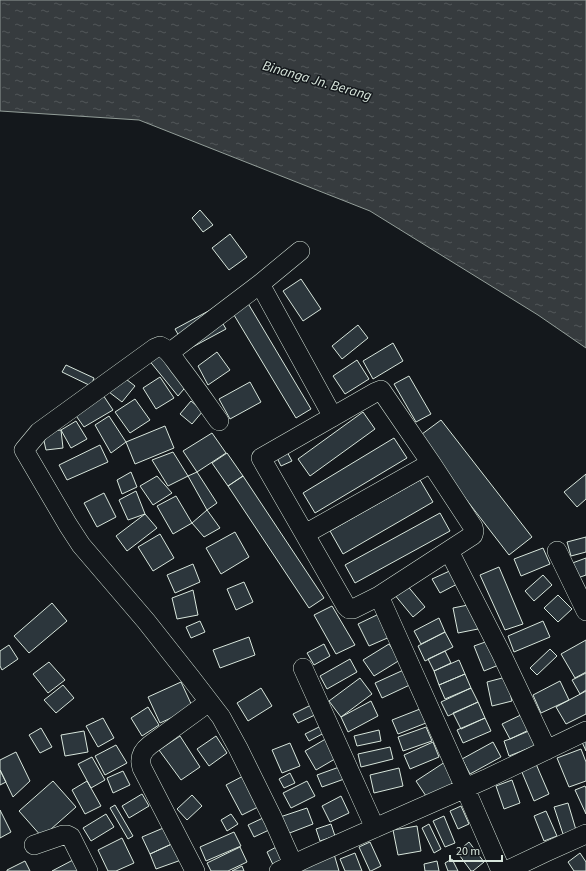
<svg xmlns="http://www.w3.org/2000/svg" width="586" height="871" viewBox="0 0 586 871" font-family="'Source Sans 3',sans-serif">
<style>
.water{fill:url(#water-ripples);stroke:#939e99}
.building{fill:#2c363c;stroke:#d8e6dc}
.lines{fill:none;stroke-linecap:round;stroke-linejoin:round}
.minor-casing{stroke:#d8e6dc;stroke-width:20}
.minor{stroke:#14181c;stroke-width:19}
.labels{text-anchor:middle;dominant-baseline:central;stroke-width:3;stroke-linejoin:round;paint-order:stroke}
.water-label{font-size:14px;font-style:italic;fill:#d8e6dc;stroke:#14181c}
</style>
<defs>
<pattern id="water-ripples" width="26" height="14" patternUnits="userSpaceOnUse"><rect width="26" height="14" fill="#363b3e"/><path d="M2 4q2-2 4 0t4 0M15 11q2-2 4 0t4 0" fill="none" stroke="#525759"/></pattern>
</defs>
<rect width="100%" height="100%" fill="#14181c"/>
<path class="water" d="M0 0H586V348L538 315 370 211 139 120 0 111Z"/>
<path class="building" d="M200 210 213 225 203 232 192 218Z
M230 234 247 257 229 270 212 248Z
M301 279 321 309 303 321 283 291Z
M246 300 311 409 296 418 231 310Z
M214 308 226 329 187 350 175 329Z
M358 325 368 338 342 359 332 346Z
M393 343 403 361 373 379 363 361Z
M160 348 189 383 178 396 148 359Z
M217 352 230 370 208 385 198 366Z
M357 360 369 379 345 394 333 376Z
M66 365 94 378 91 386 62 372Z
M122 376 135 386 122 402 109 392Z
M409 376 431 414 416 422 394 384Z
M160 377 174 398 156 409 143 388Z
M250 382 261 402 230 419 219 399Z
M99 389 113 410 84 427 72 410Z
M135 399 150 420 130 433 115 412Z
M191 401 203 411 192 424 180 414Z
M363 412 375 429 310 476 298 459Z
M109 416 126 442 111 453 95 425Z
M441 420 532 537 509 555 418 437Z
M76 421 87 439 71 448 61 430Z
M165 426 174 448 135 464 126 442Z
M61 430 63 448 46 450 42 432Z
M212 433 226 453 197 472 183 451Z
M394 438 407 458 315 513 303 493Z
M100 445 108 462 67 480 59 465Z
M286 450 292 461 281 466 276 456Z
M173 452 188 476 168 486 152 460Z
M227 453 243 476 228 486 212 463Z
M131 472 137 487 122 494 117 480Z
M197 472 217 503 207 510 188 476Z
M586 474V499L577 507 564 492Z
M157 476 172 493 153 505 140 486Z
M243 476 324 598 309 608 228 486Z
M420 480 433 502 343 554 330 531Z
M136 491 145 514 128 520 119 500Z
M104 493 116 517 97 527 84 503Z
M176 496 192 523 173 534 157 506Z
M207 510 220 528 204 537 192 523Z
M440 513 450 531 355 583 345 565Z
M145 514 157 528 127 551 116 536Z
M235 532 249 557 221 574 206 548Z
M160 534 174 558 153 571 138 547Z
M586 537V552L571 556 567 542Z
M543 548 550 564 521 576 514 559Z
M586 558V575L572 580 567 565Z
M193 564 200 582 175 593 167 575Z
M499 567 523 624 505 630 480 575Z
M454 569 461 582 440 593 432 579Z
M543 575 552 585 534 601 525 591Z
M244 582 253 602 236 610 227 589Z
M406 584 425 607 413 617 394 594Z
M193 590 198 615 177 619 172 598Z
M558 595 572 609 558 622 544 608Z
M52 603 67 621 29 653 14 636Z
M473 604 478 629 458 633 453 608Z
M332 606 355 645 336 654 314 615Z
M381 613 392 636 369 646 358 624Z
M439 618 445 632 421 644 414 631Z
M200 621 205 632 191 638 186 627Z
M543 621 550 637 514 652 508 636Z
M445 632 453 647 425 661 418 646Z
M249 637 255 655 220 668 213 650Z
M491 640 501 664 484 671 474 646Z
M586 640V672L575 678 561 654Z
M324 644 330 656 314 665 307 653Z
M389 644 400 660 374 676 363 660Z
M9 645 18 659 2 670 0 666V651Z
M550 649 557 656 537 675 530 668Z
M445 651 451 663 434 671 428 659Z
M350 659 357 672 327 689 320 676Z
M459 660 465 674 439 685 434 671Z
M49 662 65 680 48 693 33 674Z
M408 668 414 683 382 698 375 683Z
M586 673V690L580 694 572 680Z
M465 674 471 688 445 699 439 685Z
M506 677 512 701 492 706 487 682Z
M360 678 372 694 341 717 329 701Z
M560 681 569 700 541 713 533 695Z
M181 682 193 708 160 723 148 697Z
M63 685 74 698 56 713 44 700Z
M261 688 272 706 248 721 237 703Z
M471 688 478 702 448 716 441 702Z
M586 691V714L566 724 556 707Z
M371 701 378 716 348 732 341 717Z
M478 702 485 718 461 729 453 713Z
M315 703 319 713 298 723 293 714Z
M148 707 159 725 142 736 131 718Z
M420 709 426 723 398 734 392 720Z
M525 713 533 728 510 739 502 724Z
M103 718 114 738 98 747 86 726Z
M485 718 491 731 463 743 457 730Z
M323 725 326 732 309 741 305 734Z
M426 727 432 741 403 751 398 737Z
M41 728 52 747 40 753 29 735Z
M379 730 381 741 357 746 354 736Z
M531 730 537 745 509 756 504 741 510 739Z
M84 731 88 752 65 756 61 735Z
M180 736 200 767 181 780 159 750Z
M216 736 227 753 209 766 197 749Z
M329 737 340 756 316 770 305 751Z
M586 741V751L582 742Z
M433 742 439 757 410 769 404 755Z
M493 742 501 757 470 774 462 759Z
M290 743 300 766 282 773 272 750Z
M116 745 127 763 105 775 95 756Z
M390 747 393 759 361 767 358 754Z
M581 749 586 762V781L569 787 557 758Z
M16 752 30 781 13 797 0 770V760Z
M92 757 105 780 91 788 78 764Z
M445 762 457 780 428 799 416 781Z
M536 764 549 794 534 801 521 770Z
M342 766 347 778 322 787 317 775Z
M399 768 403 786 374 793 370 775Z
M0 770 6 782 0 785Z
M123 771 130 785 113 793 107 778Z
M290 773 295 783 284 788 279 779Z
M247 774 262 805 242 815 226 785Z
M512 780 520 803 504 809 496 786Z
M53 781 76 807 42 837 19 811Z
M87 781 101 806 85 814 72 790Z
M307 781 315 796 291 808 283 793Z
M585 786 586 788V814L575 790Z
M142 794 149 806 129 818 122 806Z
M192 795 202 806 187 820 177 809Z
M341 796 349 813 330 822 322 806Z
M568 803 576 830 563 834 554 807Z
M115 805 133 836 128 839 110 808Z
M461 806 469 824 458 829 450 811Z
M307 808 313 824 287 834 280 817Z
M0 810 11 832 0 838Z
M546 811 557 836 544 841 534 816Z
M106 814 114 827 91 841 83 828Z
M231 814 238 824 227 831 221 820Z
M444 816 455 843 445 847 433 821Z
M263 818 269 830 254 837 248 825Z
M331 824 335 836 320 841 316 829Z
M429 824 441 849 434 853 422 828Z
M168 826 176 842 150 854 142 837Z
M417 826 421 851 398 855 393 830Z
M234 832 241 846 206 861 200 847Z
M122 838 134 863 116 871H108L98 850Z
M176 842 184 859 156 869 150 854Z
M370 842 381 866 371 871H370L359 847Z
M469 842 484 862 473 871H471L457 852Z
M280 845 289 862 275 869 267 852Z
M240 847 247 862 228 871H211L207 863Z
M355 853 362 871H345L340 859Z
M580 853 586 862V871H574L568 862Z
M334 854 339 871H297Z
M452 859 458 871H448L445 863Z
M73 860 79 871H52Z
M25 861 30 871H7V870Z
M437 861 439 871H425L424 864Z
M242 866 244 871H232Z"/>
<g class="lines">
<g class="minor-casing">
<path id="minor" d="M260 284 333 417
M169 353 260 284 300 251
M219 421C206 403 193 384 179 366 173 358 168 349 160 346L155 348 39 432 24 450 68 525 81 545 146 621 191 678 221 717 238 748 273 819 293 864
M305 534 431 463
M449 551 501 653 547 750
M557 551 586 611
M379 596 473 535 474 531 473 527 431 463 381 390 376 392 261 458 346 606 349 609H353L379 596 465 788 501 871
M303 668 375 828
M34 845 63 835H67L71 837 88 871
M195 871 142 768C139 758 142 751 150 745L209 702
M279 871 309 857 486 779 586 731
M506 871 546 852 586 834"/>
</g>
<use href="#minor" class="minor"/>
</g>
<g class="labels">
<g class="water-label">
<text transform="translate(317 81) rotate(16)">Binanga Jn. Berang</text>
</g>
</g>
<path d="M450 855v6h52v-6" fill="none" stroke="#d8e6dc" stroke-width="2"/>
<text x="456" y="855" font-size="12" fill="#d8e6dc" stroke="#14181c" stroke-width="3" paint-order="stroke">20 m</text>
</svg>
